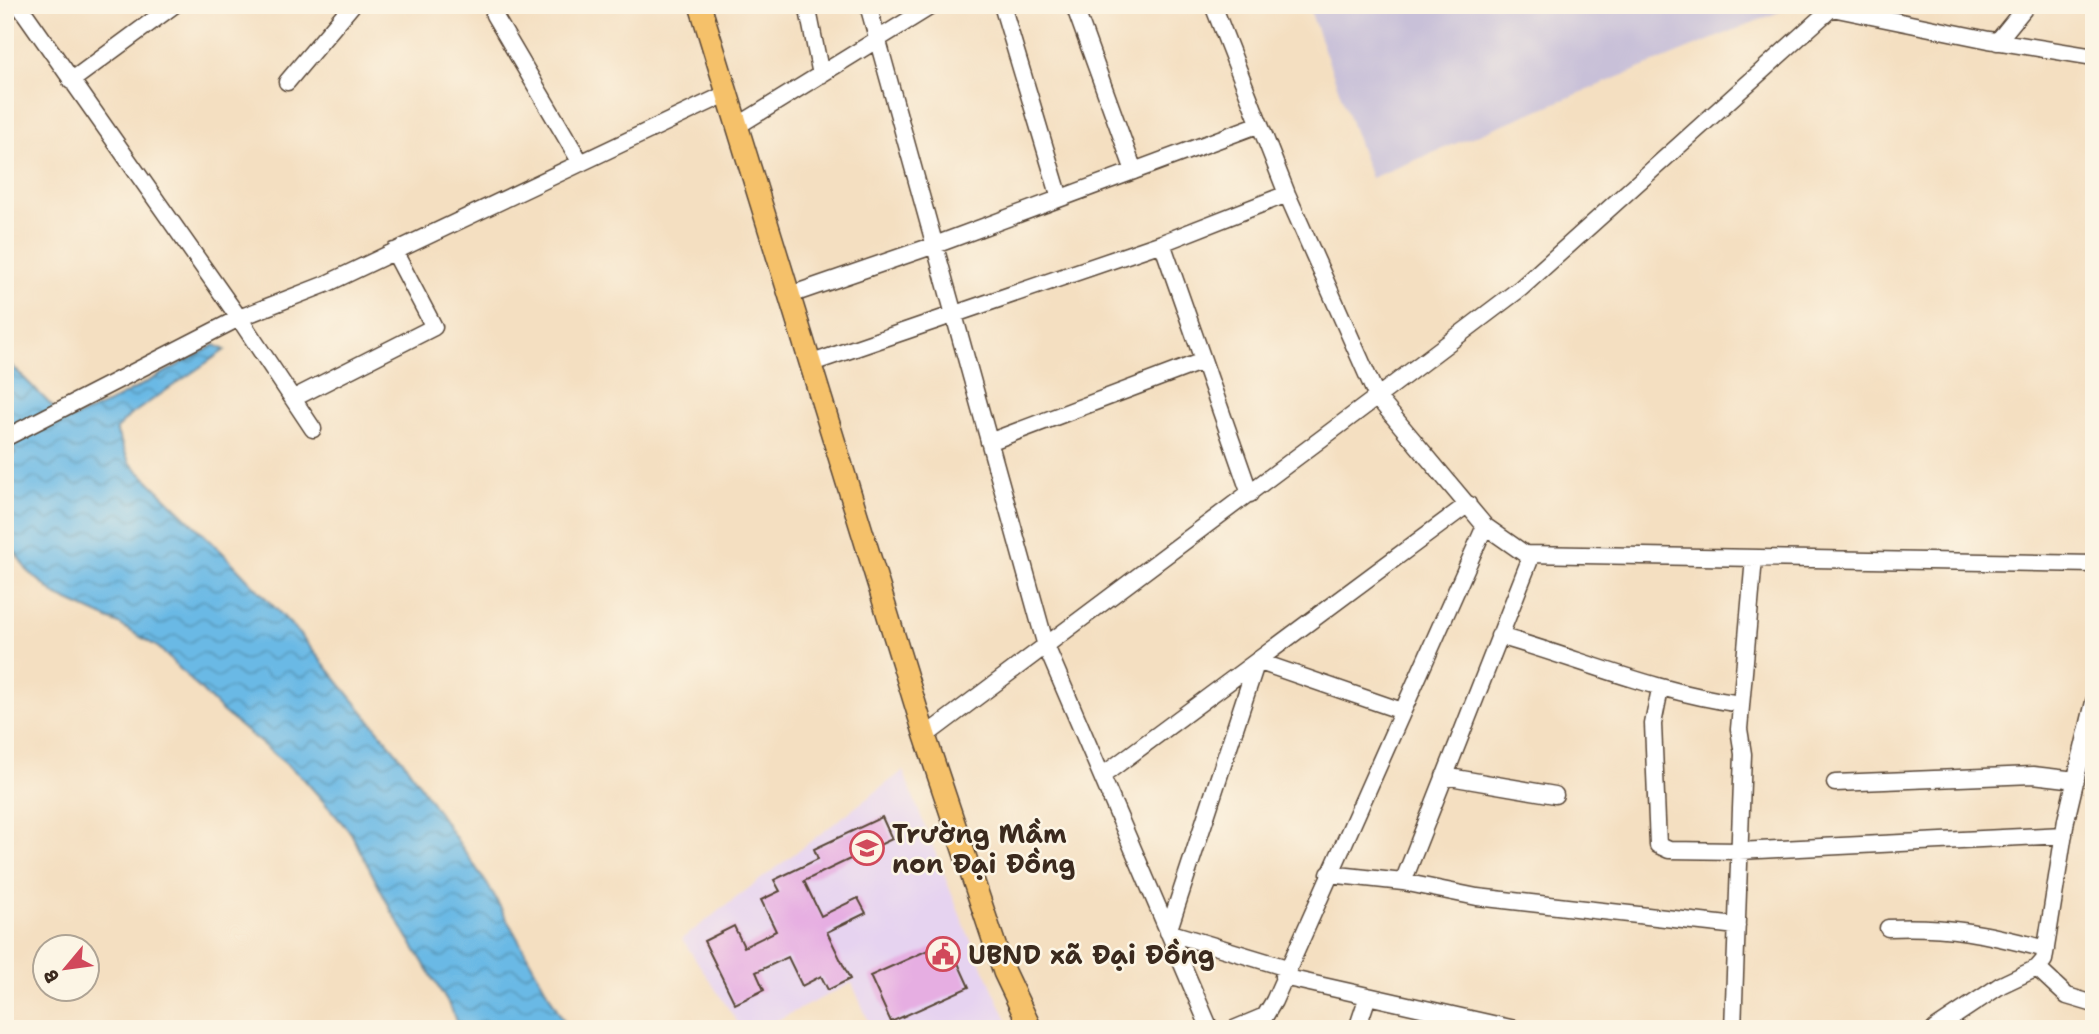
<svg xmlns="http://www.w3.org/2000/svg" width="2099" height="1034" viewBox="0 0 2099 1034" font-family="'Shantell Sans',sans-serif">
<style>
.built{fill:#e6d3f0}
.industrial{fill:#c8c0d8}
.water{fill:url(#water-waves);stroke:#527282;stroke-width:2}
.building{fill:#e6aee2}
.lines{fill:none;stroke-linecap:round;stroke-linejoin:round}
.minor-casing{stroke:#574536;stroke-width:19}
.major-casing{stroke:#574536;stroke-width:24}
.minor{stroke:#fff;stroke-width:16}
.major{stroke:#f5c16b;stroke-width:21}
.labels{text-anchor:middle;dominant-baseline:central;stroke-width:5;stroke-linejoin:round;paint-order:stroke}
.poi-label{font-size:26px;font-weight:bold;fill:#3b2a1e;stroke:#fcf5e5;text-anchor:start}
</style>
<defs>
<pattern id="water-waves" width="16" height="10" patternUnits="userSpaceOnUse" patternTransform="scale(1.75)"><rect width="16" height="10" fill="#6ab9e5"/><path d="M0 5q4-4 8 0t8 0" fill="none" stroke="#5897b9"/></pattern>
</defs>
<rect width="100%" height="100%" fill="#fcf5e5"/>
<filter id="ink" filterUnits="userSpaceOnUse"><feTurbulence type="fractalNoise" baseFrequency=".0143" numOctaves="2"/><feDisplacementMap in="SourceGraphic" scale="14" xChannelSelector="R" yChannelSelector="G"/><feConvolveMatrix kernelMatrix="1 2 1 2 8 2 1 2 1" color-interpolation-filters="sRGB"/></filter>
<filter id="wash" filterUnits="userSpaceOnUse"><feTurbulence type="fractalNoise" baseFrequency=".00686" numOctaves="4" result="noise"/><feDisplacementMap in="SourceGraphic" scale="28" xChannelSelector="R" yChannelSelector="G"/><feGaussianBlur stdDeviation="1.57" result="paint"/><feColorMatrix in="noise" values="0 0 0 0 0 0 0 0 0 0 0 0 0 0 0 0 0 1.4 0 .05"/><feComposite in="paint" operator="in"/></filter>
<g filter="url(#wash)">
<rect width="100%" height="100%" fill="#f4dfc1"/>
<path class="built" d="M903 771 964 925 1011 1029H872L852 983 759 1029H742L682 939Z"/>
<path class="industrial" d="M1308 5H1796L1371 178Z"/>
<path class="water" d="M215 345 225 350 129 416 116 430 129 462 222 552 295 629 402 759 489 887 568 1029H459L451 1008 391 910 351 833 303 778 222 711 159 648 117 623 57 596 27 570 5 537V462L15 453 5 441V359L67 421 109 403Z"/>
<g id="blocks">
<path class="building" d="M882 817 892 839 804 881 821 916 858 898 866 913 827 932 850 979 828 990 821 976 802 986 788 957 756 972 764 990 735 1004 704 941 734 926 744 947 776 931 761 900 780 891 774 880 818 859 814 849Z
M948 941 969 987 891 1022 870 976Z"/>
</g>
</g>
<g filter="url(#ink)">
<use href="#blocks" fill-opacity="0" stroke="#574536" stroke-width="2"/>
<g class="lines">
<g class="minor-casing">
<path id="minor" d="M19 5 239 318 313 429
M502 5 494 15 581 163
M807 5 821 75
M868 5 1046 646 1210 1029
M1002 5 1060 198
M1074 5 1134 171
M1835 5 1521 288 1377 397 1485 526 1525 554 2094 564
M1832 8 1989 40 2094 57
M1997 42 2027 5
M71 81 174 5
M287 82 352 5
M739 125 933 5
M1162 243 1250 494
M790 295 935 245 1260 124
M809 364 1162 243 1287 194
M294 398 434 327 394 251
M5 438 239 318 326 284 728 93
M989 442 1203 361
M1499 636C1580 659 1658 693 1741 704
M1660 689 1653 724 1658 845 1669 850 1739 851 2064 835
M925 736 1377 397 1287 194 1213 5
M1102 776 1468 504
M1444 776 1555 795
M1835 783 2033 775 2076 780
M1329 874 1403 882 1477 897 1737 926
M1403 882 1529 562 1525 554
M1888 928C1948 925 1988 934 2046 949
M1287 968 1168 932 1257 661 1402 711
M2037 968 2067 996 2094 1004
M1283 977 1515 1029
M1234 1029 1265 1016 1274 1001 1485 526
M1357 1029 1368 996
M1733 1029 1743 754 1739 729 1754 558
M1935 1029 2001 985 2037 968 2044 960 2066 820 2094 702"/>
</g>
<g class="major-casing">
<path id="major" d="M700 5 925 736 1004 972 1031 1029"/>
</g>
<use href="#minor" class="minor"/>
<use href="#major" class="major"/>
</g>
</g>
<defs>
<g id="school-ring" transform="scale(1.75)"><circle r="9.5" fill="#fcf5e5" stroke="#d1495b" stroke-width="1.5"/><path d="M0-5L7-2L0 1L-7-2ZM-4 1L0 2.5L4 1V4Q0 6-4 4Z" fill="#d1495b"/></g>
<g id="civic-ring" transform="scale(1.75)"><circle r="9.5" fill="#fcf5e5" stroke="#d1495b" stroke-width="1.5"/><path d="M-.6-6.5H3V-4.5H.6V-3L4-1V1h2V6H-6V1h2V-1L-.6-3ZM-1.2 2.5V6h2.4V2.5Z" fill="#d1495b"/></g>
</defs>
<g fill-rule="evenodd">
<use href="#school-ring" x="867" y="848"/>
<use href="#civic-ring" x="943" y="954"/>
</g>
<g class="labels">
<g class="poi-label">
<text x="892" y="833">Trường Mầm<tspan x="892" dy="30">non Đại Đồng</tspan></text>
<text x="968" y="954">UBND xã Đại Đồng</text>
</g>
</g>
<rect width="2099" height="1034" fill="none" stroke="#fcf5e5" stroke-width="28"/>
<g transform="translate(66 968) rotate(241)"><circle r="33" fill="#fcf5e5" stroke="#afa495" stroke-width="2"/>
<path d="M0-5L12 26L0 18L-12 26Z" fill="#d1495b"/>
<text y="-10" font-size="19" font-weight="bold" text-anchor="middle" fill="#3b2a1e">B</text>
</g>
</svg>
